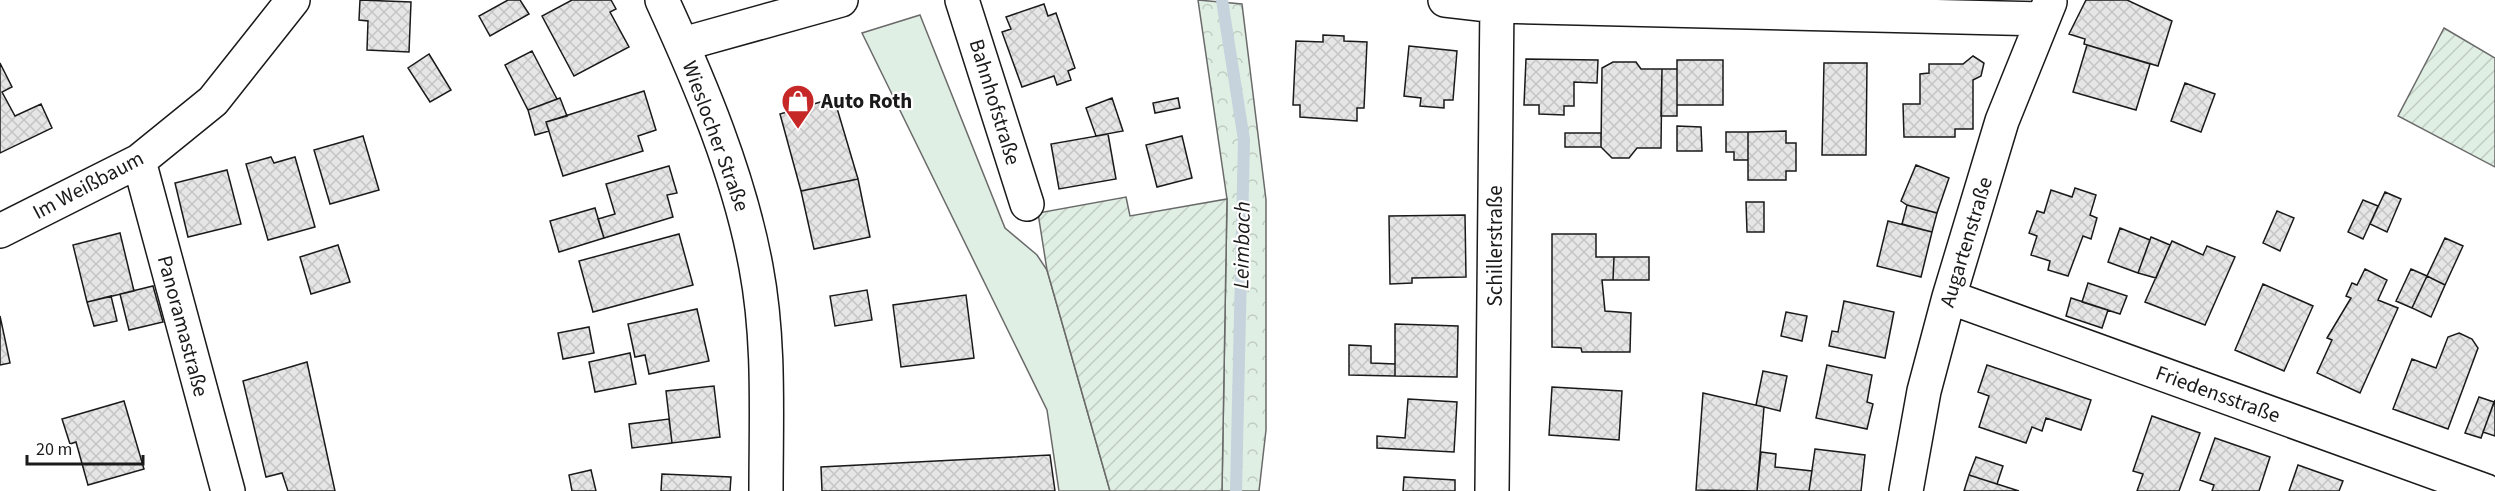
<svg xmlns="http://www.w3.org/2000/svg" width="2495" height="491" viewBox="0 0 2495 491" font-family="'Source Sans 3',sans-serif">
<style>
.grass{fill:#e0efe3;stroke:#6a6a6a;stroke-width:1.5}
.forest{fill:url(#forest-crowns);stroke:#6a6a6a;stroke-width:1.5}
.garden{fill:url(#garden-furrows);stroke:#6a6a6a;stroke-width:1.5}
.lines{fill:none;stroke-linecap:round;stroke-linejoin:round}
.stream{stroke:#c6d2dc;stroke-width:12}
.building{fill:url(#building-cross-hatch);stroke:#1a1a1a;stroke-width:1.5}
.minor-casing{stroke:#1a1a1a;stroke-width:36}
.secondary-casing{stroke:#1a1a1a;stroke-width:36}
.minor{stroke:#fff;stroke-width:33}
.secondary{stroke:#fff;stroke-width:33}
.labels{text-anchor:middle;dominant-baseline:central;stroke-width:4.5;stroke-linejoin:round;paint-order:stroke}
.poi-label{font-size:21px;font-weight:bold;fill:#1a1a1a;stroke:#fff;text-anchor:start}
.street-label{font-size:21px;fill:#1a1a1a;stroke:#fff}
.water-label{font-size:22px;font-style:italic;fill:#1a1a1a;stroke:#fff}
</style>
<defs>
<pattern id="forest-crowns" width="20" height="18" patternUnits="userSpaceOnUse" patternTransform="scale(1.5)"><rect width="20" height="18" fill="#e0efe3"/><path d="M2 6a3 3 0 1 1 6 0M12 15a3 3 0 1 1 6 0" fill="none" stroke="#c0ccc2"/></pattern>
<pattern id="garden-furrows" width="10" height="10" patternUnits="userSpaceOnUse" patternTransform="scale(1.5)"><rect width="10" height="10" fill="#e0efe3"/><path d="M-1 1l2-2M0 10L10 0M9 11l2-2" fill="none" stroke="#c0ccc2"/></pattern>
<pattern id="building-cross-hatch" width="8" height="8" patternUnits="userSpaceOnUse" patternTransform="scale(1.5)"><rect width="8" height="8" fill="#e6e6e6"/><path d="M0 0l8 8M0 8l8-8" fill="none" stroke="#c5c5c5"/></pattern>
</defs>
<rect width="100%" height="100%" fill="#fff"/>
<path class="grass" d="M920 15 1005 228 1037 255 1047 270 1110 491H1059L1047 410 862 33Z"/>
<path class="forest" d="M1198 0 1242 4 1266 200V430L1259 491H1222L1227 199Z"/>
<path class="garden" d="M2444 28 2495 58V167L2398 116Z
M1126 197 1130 216 1227 199 1222 491H1110L1047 270 1038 213Z"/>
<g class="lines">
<path class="stream" d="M1222 0 1244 140 1236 491"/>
</g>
<path class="building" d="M360 0 411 2 409 52 367 50 368 21 359 20Z
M508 0H520L529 14 490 36 479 16Z
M572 0H611L616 9 610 12 629 47 574 76 542 16Z
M2086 0H2127L2172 21 2158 66 2084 44 2085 39 2069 34Z
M1044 4 1048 16 1056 13 1075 68 1068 71 1071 80 1057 85 1054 76 1022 87 1002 32 1011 29 1006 17Z
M1323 35 1344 36V41L1367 42 1364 108H1357V121L1300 117V105H1293L1296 41 1323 42Z
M2087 45 2150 64 2136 110 2073 92Z
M1409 46 1457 51 1453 100H1444V108L1420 106 1421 98 1404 96Z
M532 51 557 99 528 110 505 65Z
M429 54 451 90 430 102 408 68Z
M1973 56 1984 63 1981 76 1973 80V129H1955V137H1904L1903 104H1920V74L1929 73V64H1963Z
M1526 59 1598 60 1597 83 1574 82V106H1564V115L1539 114V105H1524Z
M1677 60H1723V105H1677Z
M1613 62H1636L1641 69H1662L1661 148H1637L1629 158H1612L1601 147 1602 68Z
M0 63 12 87 2 92 15 116 41 104 52 128 0 153Z
M1824 63H1867L1866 155H1822Z
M1662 69H1677V116H1661Z
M2185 83 2215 94 2201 132 2171 121Z
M644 91 656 130 638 136 643 151 563 176 546 122Z
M560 98 567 116 546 122 549 131 535 135 528 110Z
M834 98 858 179 801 191 780 114Z
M1112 98 1123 131 1096 136 1086 108Z
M1178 98 1180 108 1155 113 1153 103Z
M1677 126 1701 127 1702 151H1677Z
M1786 131V143H1796V171H1786V180H1748V132Z
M1726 132H1748V160H1734V152H1726Z
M1565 133H1601V147H1565Z
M1108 134 1116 179 1059 189 1051 144Z
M363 136 379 190 330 204 314 150Z
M1182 136 1192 178 1157 187 1146 145Z
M271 157 274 163 295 157 315 227 268 240 246 164Z
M1916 165 1949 178 1937 213 1907 205 1901 201Z
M669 166 677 193 667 195 673 217 604 238 598 219 615 214 606 184Z
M227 170 241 224 188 237 175 183Z
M858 179 870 237 814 249 801 191Z
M2075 188 2096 195 2090 215 2097 218 2091 239 2083 236 2068 276 2048 270 2050 261 2031 255 2037 236 2029 233 2037 211 2044 213 2051 190 2072 197Z
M2385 192 2401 199 2387 232 2370 224Z
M2363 200 2378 206 2363 239 2348 232Z
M1746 202H1764V232H1747Z
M1907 205 1937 213 1932 232 1902 224Z
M595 208 604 238 559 252 550 221Z
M2277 211 2294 218 2280 251 2263 243Z
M1465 215 1466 277 1412 278V283L1390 284 1389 216Z
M1888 221 1932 232 1921 277 1877 266Z
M2120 228 2150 240 2138 273 2108 262Z
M120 233 134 291 87 302 73 245Z
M679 234 693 285 593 312 579 261Z
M1552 234H1596V257H1614L1613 280H1602L1605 311 1631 313 1630 352H1582L1581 348 1552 347Z
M2151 237 2170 245 2156 278 2138 273Z
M2445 238 2463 246 2445 285 2427 276Z
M2172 241 2203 255 2207 246 2235 257 2205 325 2145 302Z
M338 245 350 282 311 294 300 257Z
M1614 257H1649V280H1613Z
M2365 269 2387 280 2378 300 2398 308 2360 393 2317 373 2332 340 2327 338 2351 298 2346 296 2352 283 2357 285Z
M2411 269 2427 276 2412 308 2396 301Z
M2427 276 2445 285 2431 317 2412 308Z
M2088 283 2127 296 2120 314 2082 302Z
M2263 284 2313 306 2284 371 2235 350Z
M153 286 163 322 129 330 120 294Z
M867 290 872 320 835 326 830 296Z
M966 295 974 358 901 367 893 305Z
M111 296 117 321 94 326 87 302Z
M2071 298 2108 310 2102 328 2066 316Z
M1844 301 1894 312 1885 358 1829 346 1832 331 1838 332Z
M697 309 709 361 649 374 645 355 635 357 628 324Z
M1786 312 1807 316 1802 341 1781 336Z
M0 316 10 363 0 365Z
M1395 324 1458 326 1457 377 1395 376Z
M589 327 594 353 563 359 558 333Z
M2459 333 2472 339 2478 348 2448 429 2393 409 2412 359 2436 368 2448 337Z
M1349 345 1371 346V363L1395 364V376L1349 375Z
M630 353 636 384 595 392 589 362Z
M307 362 335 491H288L282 473 266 477 243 381Z
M1827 365 1872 375 1867 402 1873 404 1867 429 1816 418Z
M1987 365 2091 400 2081 430 2046 418 2042 431 2032 427 2026 443 1979 427 1989 396 1978 392Z
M1763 371 1787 376 1780 411 1756 405Z
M714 386 720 437 672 443 666 391Z
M1552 387 1622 391 1619 440 1549 435Z
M1703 393 1764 407 1757 491 1696 490Z
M2479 397 2494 402 2481 438 2465 433Z
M1408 399 1457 402 1454 452 1377 448V436L1405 438Z
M2495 400V436L2483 432Z
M124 401 144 469 88 485 76 442 70 444 62 419Z
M2152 416 2200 433 2179 491H2137L2143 474 2133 471Z
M669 419 672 443 632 448 629 424Z
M2215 438 2270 457 2259 491H2212L2214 485 2200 480Z
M1815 449 1865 455 1861 491H1809Z
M1761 452 1776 454 1775 467 1812 471 1809 491H1757Z
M1050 455 1055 491H822L821 467Z
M1976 457 2003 466 1997 484 1969 475Z
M2298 465 2343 481 2339 491H2289Z
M591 470 596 491H572L569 475Z
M662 474 731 477 730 491H661Z
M1969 475 1997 484 2019 491H1964Z
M1404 477 1455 480V491H1403Z"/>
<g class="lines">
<g class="minor-casing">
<path id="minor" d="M962 0 1027 204
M1445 0 1497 6 2041 19
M683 44 841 0
M139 161 228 491
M0 231 139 161 213 101 293 0
M1949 297 2486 491
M1492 491 1497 0
M1906 491 1924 391 1949 297 2002 121 2050 2"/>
</g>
<g class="secondary-casing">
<path id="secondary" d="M662 0C701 85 739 175 756 267 770 341 766 417 766 491"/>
</g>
<use href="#minor" class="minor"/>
<use href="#secondary" class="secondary"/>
</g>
<defs>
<g id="shop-pin" transform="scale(1.725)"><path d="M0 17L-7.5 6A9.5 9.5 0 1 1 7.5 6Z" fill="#c62828" stroke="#fff"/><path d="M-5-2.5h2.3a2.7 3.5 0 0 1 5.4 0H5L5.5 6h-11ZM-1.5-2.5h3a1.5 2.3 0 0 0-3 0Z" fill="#fff"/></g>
</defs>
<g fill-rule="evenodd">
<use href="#shop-pin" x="798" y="101"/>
</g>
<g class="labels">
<g class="poi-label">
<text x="821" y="101">Auto Roth</text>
</g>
<g class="street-label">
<text transform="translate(995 102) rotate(73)">Bahnhofstraße</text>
<text transform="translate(716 136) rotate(70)">Wieslocher Straße</text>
<text transform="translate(88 185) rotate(-28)">Im Weißbaum</text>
<text transform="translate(1966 242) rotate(-73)">Augartenstraße</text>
<text transform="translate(1495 246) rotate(-90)">Schillerstraße</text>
<text transform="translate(183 326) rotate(75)">Panoramastraße</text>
<text transform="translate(2218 394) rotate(20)">Friedensstraße</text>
</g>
<g class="water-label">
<text transform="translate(1242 245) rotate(-89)">Leimbach</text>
</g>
</g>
<path d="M27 455v9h116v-9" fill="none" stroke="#1a1a1a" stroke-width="3"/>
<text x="36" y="455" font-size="18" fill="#1a1a1a" stroke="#ffffff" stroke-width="4.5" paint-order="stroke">20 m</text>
</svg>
